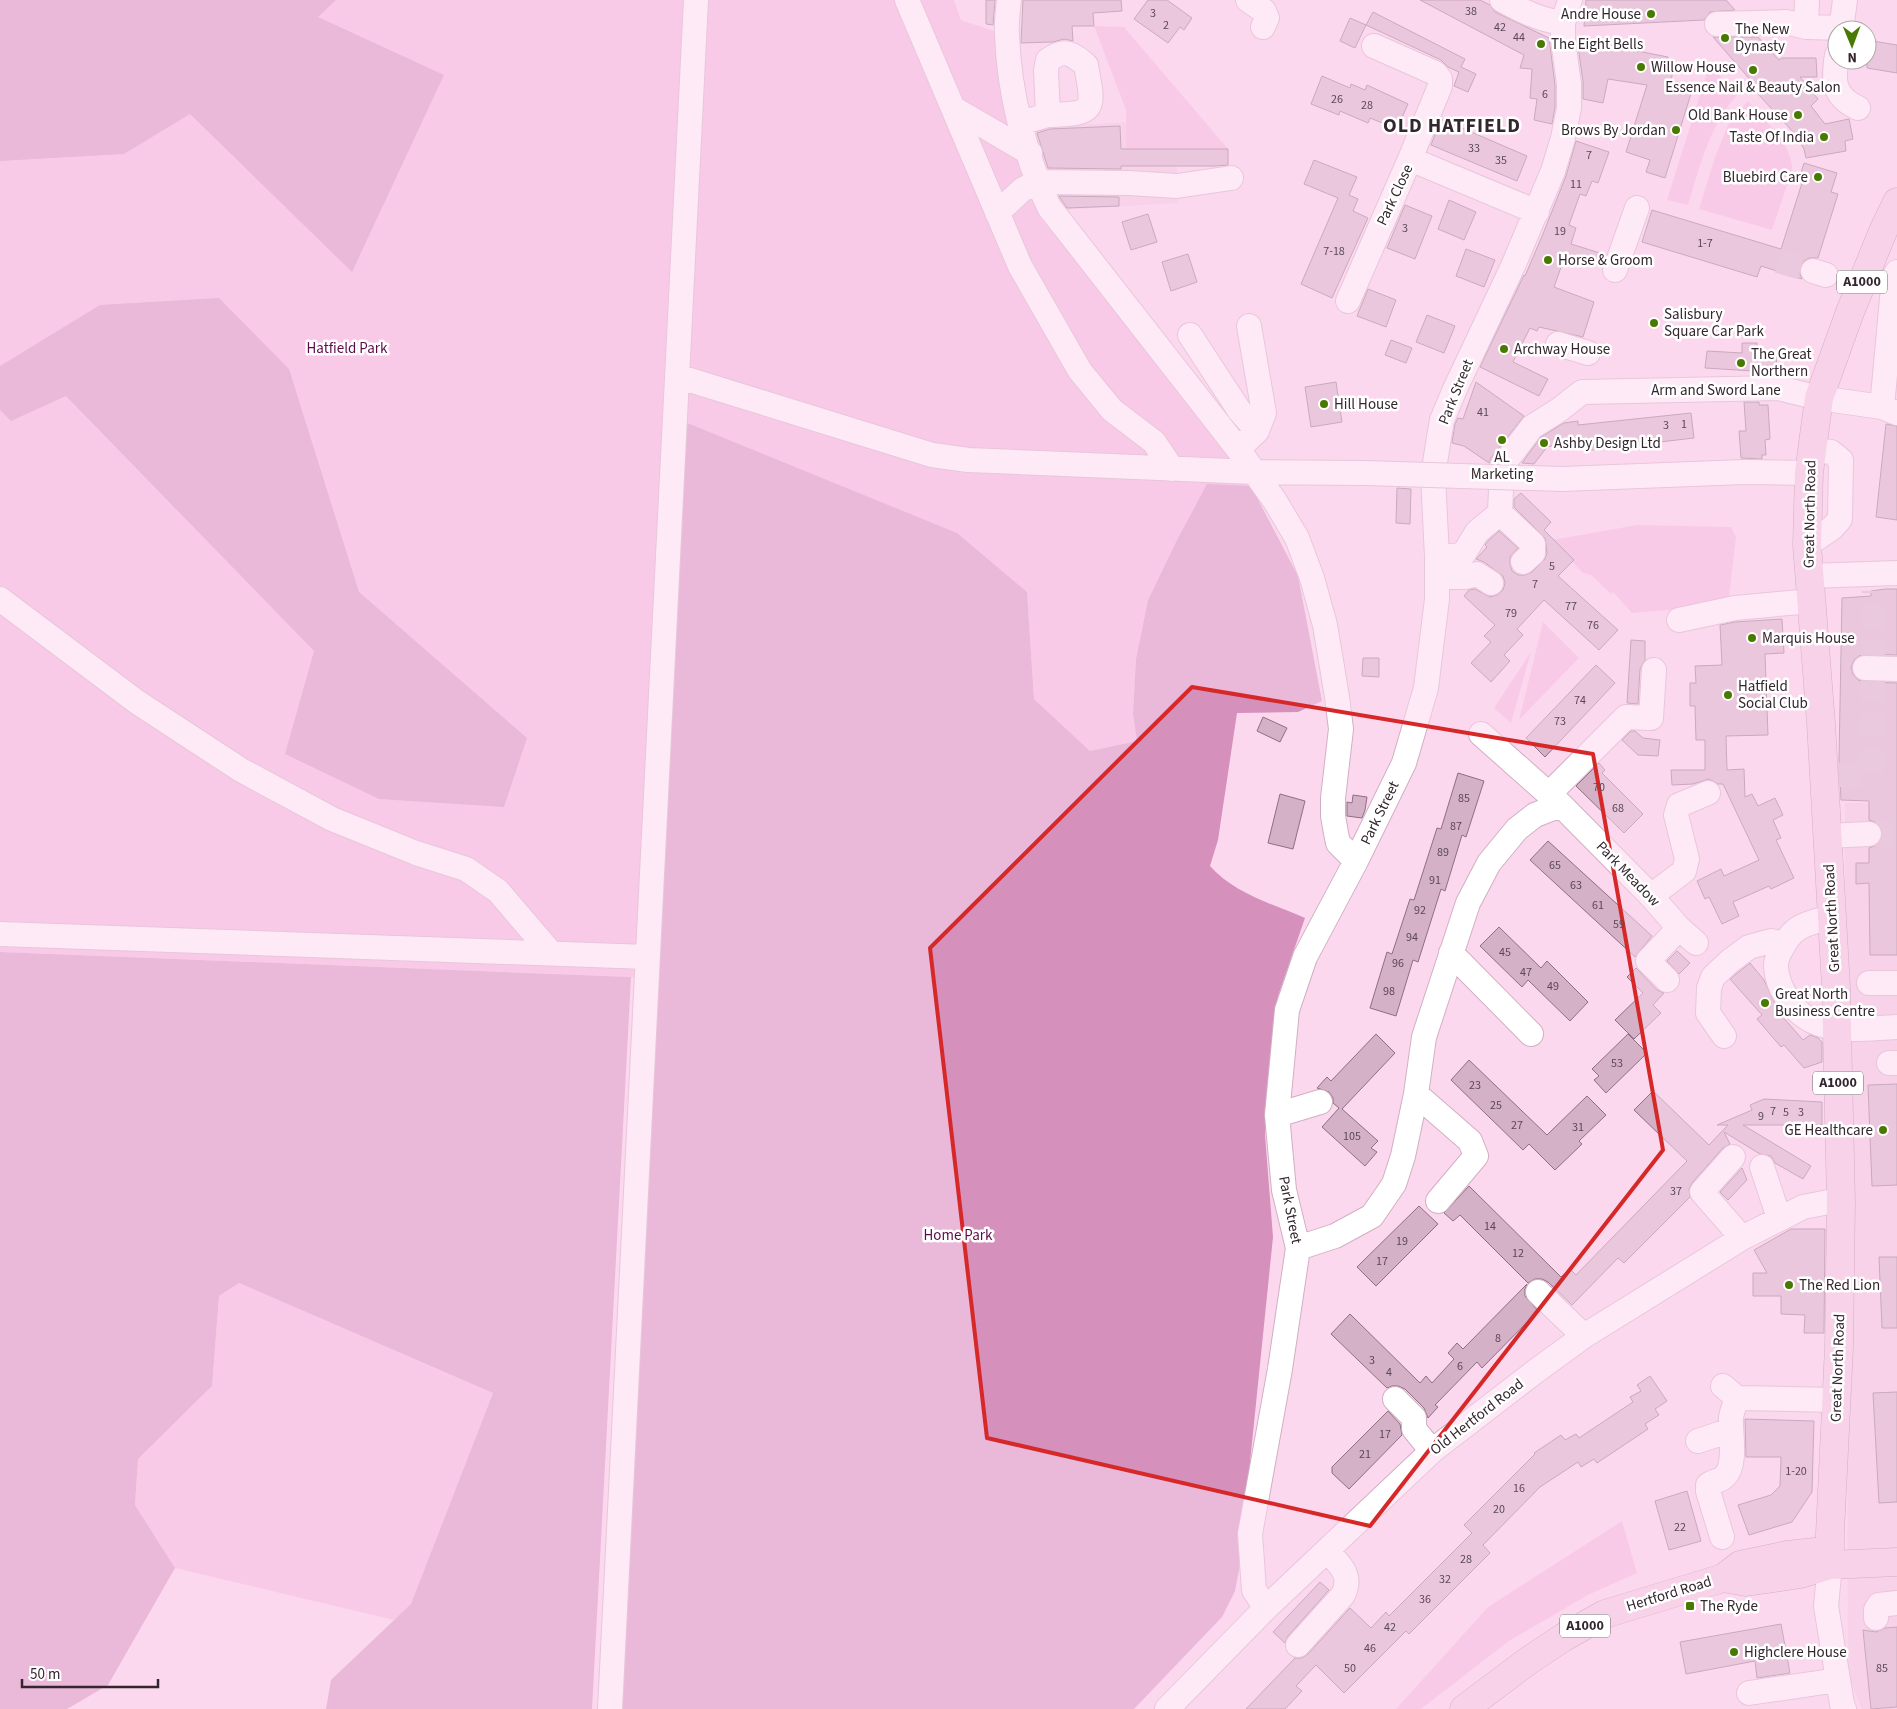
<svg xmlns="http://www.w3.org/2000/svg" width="1897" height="1709" viewBox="0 0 1897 1709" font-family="'Source Sans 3',sans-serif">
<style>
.built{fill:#f3c9e2}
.green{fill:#f6b9de}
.forest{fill:#d690bc}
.building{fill:#d4b1c6;stroke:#8f6f82}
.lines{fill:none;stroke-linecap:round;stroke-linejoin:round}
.minor-tunnel{stroke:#d4b4c8;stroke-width:24;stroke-dasharray:24 12;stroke-linecap:butt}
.minor-casing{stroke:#d1afc3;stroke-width:26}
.major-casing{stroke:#aa7997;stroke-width:29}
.minor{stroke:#fff;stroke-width:24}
.major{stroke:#f2cae3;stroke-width:28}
.minor-bridge-casing{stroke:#d1afc3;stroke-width:26;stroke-linecap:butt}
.minor-bridge{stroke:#fff;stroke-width:24}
.marked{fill:none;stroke:#d62828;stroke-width:4;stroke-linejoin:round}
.poi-dot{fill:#487900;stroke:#fff;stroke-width:2}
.labels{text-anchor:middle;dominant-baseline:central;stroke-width:5;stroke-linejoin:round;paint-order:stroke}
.number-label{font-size:12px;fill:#5b4954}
.shield{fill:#fff;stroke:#70676d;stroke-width:1}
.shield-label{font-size:14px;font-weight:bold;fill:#33262e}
.poi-label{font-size:15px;fill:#33262e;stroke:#fff;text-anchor:start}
.street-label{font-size:15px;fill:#33262e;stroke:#fff}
.park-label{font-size:15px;fill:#5f0b49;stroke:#fff}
.district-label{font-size:20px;font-weight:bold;letter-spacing:1px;fill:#33262e;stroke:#fff}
</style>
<rect width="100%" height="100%" fill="#fcd8ee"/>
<path class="built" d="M1126 122 1127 149 1176 148 1178 203 1062 210 1027 128Z
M1845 803H1897V1709H1862L1848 1674Z"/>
<path class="green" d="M0 0H954L961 20 1000 33 1011 120 1039 216 1238 455 1251 486 1176 542 1148 600 1136 659 1133 714 1137 741 1090 751 1034 699 1027 592 687 424 657 978 0 952Z
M1094 26 1124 27 1228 149H1126V110Z
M1709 66 1739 93C1710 124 1700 166 1688 205L1667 200Z
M1748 101C1764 120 1794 145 1792 171L1772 230 1699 209 1715 157 1729 123Z
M1637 525 1731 527 1736 537 1728 605 1632 613 1613 592 1611 594 1591 575 1583 573 1552 540Z
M1543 622 1579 658 1519 720Z
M1531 652 1511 723 1494 708Z
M239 1283 493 1393 411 1605 394 1620 175 1568 135 1505 138 1459 212 1386 219 1296Z
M1622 1521 1637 1573 1588 1595 1509 1641 1421 1709H1396L1488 1607Z"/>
<path class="forest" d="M0 0H336L318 17 444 75 352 272 190 114 124 154 0 161Z
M219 298 289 369 359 592 527 738 504 807 379 799 285 754 314 651 66 396 11 421 0 410V366L100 305Z
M687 423 957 533 1027 592 1034 699 1090 751 1137 741 1133 714 1136 659 1148 600 1176 542 1207 484 1251 486 1298 576 1322 701 1298 712 1237 713 1218 840 1210 866C1234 893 1272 904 1305 918L1278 996 1265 1135 1273 1237 1239 1570 1235 1591 1222 1617 1134 1709H617Z
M0 952 631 977 592 1709H326L331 1680 411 1604 493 1393 239 1283 219 1296 212 1386 138 1459 135 1505 175 1568 108 1685 67 1709H0Z"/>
<path class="building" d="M986 0H995L993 25 986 24Z
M1023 0H1121L1122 11 1093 13 1094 26H1072L1073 41 1064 39 1053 42 1021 43Z
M1148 0H1167L1192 18 1184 30 1180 27 1168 43 1134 19Z
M1420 0H1480L1490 5 1495 12 1549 38 1555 85V107L1552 124 1534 120 1537 99 1530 98 1532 69 1520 68 1524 55Z
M1586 0H1726L1735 10 1710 12 1704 20 1584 26Z
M1373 12 1465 59 1461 67 1476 74 1468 92 1454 86 1459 72 1448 67 1441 60 1366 25Z
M1350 18 1366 25 1355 48 1340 41Z
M1713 37H1758L1779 60 1782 58H1816L1817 77H1800L1818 99 1811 106 1825 124 1849 119 1853 139 1845 141 1846 151 1806 158 1804 149 1795 134 1757 93 1760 91Z
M1577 39 1668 57V61L1675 63 1671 80 1693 87 1665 178 1646 172 1650 160 1626 152 1647 85 1608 79 1603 103 1583 99V82Z
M1867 40 1897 45V73L1867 68Z
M1322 76 1350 88 1351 84 1365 90 1367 85 1408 104 1397 129 1370 118 1368 123 1340 111 1339 115 1311 104Z
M1441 119 1527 156 1517 181 1431 145Z
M1120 126 1121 149H1228V165L1215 166H1121V169L1048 168 1037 133 1050 129Z
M1576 141 1609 152 1598 183 1592 181 1586 196 1580 194 1569 225 1576 228 1571 244 1600 253 1597 264 1565 256 1554 287 1594 302 1583 337 1539 327 1537 331 1530 328 1513 362 1548 379 1539 396 1480 367 1524 275 1525 276 1543 234 1566 176Z
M1314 160 1357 177 1349 195 1358 199 1353 211 1368 218 1332 298 1301 284 1338 198 1304 184Z
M1804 163 1837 173 1831 192 1838 194 1818 258H1809L1804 261 1800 267V274L1802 279 1761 266 1757 277 1642 242 1652 210 1781 249 1802 183 1798 182Z
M1059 196 1119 197V206L1067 208Z
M1449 200 1476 212 1464 240 1438 229Z
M1405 205 1432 216 1415 259 1387 248Z
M1148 214 1157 242 1131 250 1122 222Z
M1466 249 1495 260 1484 287 1456 276Z
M1188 254 1197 282 1171 291 1162 262Z
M1368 289 1396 300 1386 327 1357 316Z
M1427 315 1455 326 1444 353 1416 342Z
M1391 340 1412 348 1406 363 1385 355Z
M1742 343H1757V354H1776L1777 371 1753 373V371L1705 368 1707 351 1742 353Z
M1336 382 1342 422 1311 427 1305 387Z
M1476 382 1524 416 1491 458 1489 463 1464 446 1452 443 1455 424 1458 418 1463 419Z
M1744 402H1759V405H1768L1770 439 1765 440 1766 455H1762V459L1741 458 1739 431H1746Z
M1691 413 1694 438 1591 450 1589 438 1547 447 1534 464 1522 463 1541 437 1564 423 1578 421V425Z
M1886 424 1897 426V520L1876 517Z
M1397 488 1411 489 1410 524 1396 523Z
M1521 493 1551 522 1544 530 1574 560 1558 576 1618 630 1599 650 1544 600 1517 629 1523 635 1504 655 1510 661 1491 682 1471 663 1491 642 1484 636 1495 625 1464 596 1469 590 1475 589 1490 597 1497 595 1503 590 1505 583 1503 576 1484 562 1476 559 1487 547 1485 545 1488 541 1499 531 1518 548 1510 557V564L1512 571 1518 575H1525L1532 572 1545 559 1547 553 1545 538 1514 507V499Z
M1885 589H1897V655L1865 654 1859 656 1854 660 1851 667 1853 674 1858 680 1865 682 1897 683V955H1870L1869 883 1856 884V863H1869V848L1877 845 1881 840 1883 833 1880 826 1875 822 1869 820V801L1841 800 1839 759 1842 598 1871 596V591Z
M1782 619 1784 653 1765 654 1768 735 1726 736 1727 770 1744 769 1745 797 1752 794 1758 806 1775 798 1783 815 1773 820 1781 838 1776 840 1794 878 1771 889 1769 886 1733 902 1739 916 1722 924 1709 897 1705 899 1697 881 1721 869 1724 876 1759 860 1723 784H1718L1709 779 1693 784 1672 785 1671 770H1705V740H1696L1695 706H1690V683H1696L1695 666 1722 665 1720 625 1735 622Z
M1631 640 1645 641V660L1640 669 1638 704 1627 703Z
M1363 658H1379V677L1362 676Z
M1596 665 1615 683 1545 757 1526 738Z
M1263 717 1287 728 1280 742 1257 731Z
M1631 731H1635L1643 738 1660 740 1658 756 1638 755 1622 740Z
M1599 763 1605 770 1602 773 1643 814 1624 833 1576 786Z
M1458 773 1484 781 1466 837 1462 835 1445 891 1441 889 1418 962 1413 960 1396 1016 1370 1008 1387 952 1392 954 1410 899 1414 900 1437 828 1441 829Z
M1280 794 1305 801 1293 849 1268 843Z
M1353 795 1367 797 1365 810 1362 818 1347 816V802L1352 803Z
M1548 841 1652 936 1635 957 1530 860Z
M1499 927 1541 968 1547 961 1588 1002 1570 1021 1528 980 1522 987 1480 946Z
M1677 951 1690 963 1679 974 1667 961Z
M1750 963 1764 980 1776 1006 1774 1007 1803 1040 1810 1035 1818 1038 1822 1042V1062L1804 1068 1784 1045 1781 1047 1757 1019 1762 1015 1730 979Z
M1636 968 1657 990 1664 993 1653 1005 1661 1013 1634 1039 1615 1020 1643 993 1627 977Z
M1376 1034 1395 1053 1342 1109 1378 1141 1371 1148 1377 1152 1365 1166 1322 1127 1339 1108 1333 1103V1098L1329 1092 1317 1088 1327 1077 1331 1081Z
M1628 1034 1647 1053 1606 1093 1594 1080 1599 1076 1592 1069Z
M1469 1060 1547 1135 1587 1096 1606 1115 1579 1141 1582 1144 1555 1170 1529 1144 1523 1150 1451 1080Z
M1897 1084V1185L1872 1186 1868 1085Z
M1653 1091 1709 1145 1728 1125H1717L1752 1110 1750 1105 1764 1099 1822 1102V1125H1743L1811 1166 1803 1179 1775 1163 1771 1156 1760 1154 1724 1132 1730 1144 1723 1148 1692 1183 1689 1189 1690 1197 1624 1263 1618 1258 1572 1305 1548 1282 1542 1279H1535L1528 1283 1460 1215 1453 1221 1444 1213 1469 1186 1561 1277 1570 1269 1576 1275 1687 1161 1634 1110Z
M1742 1168 1747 1180 1728 1200 1720 1192Z
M1419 1206 1438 1224 1376 1286 1357 1267Z
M1791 1229H1825L1824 1333H1804L1805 1315 1781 1314V1296H1753V1273H1767L1754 1250Z
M1879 1257H1897V1328H1882Z
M1527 1284 1525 1289V1296L1538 1311 1482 1368 1477 1362 1435 1405 1438 1407 1428 1418 1424 1408 1405 1389 1398 1386H1392L1387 1388 1331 1334 1350 1314 1420 1383 1426 1376 1432 1383 1454 1359 1448 1353 1457 1343 1463 1349Z
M1650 1376 1667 1401 1655 1409 1659 1415 1645 1424 1648 1429 1597 1463 1594 1459 1581 1467 1578 1462 1540 1487 1483 1545 1490 1553 1409 1634 1406 1631 1344 1693 1316 1665 1296 1686 1302 1691 1285 1709H1246L1295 1658H1302L1308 1654 1350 1608 1371 1628 1386 1612 1389 1616 1472 1533 1464 1525 1535 1454 1534 1453 1561 1435 1565 1440 1576 1434 1579 1438 1633 1402 1630 1397 1641 1391 1637 1385Z
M1897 1392V1502L1879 1503 1873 1393Z
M1388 1411 1400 1424 1402 1435 1349 1489 1332 1473V1467Z
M1745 1419 1814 1421 1812 1492 1792 1522 1749 1535 1738 1505 1771 1495 1780 1486 1781 1457H1746Z
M1687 1491 1701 1541 1669 1550 1655 1501Z
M1320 1582 1329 1590 1288 1636 1285 1643 1273 1632Z
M1781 1624 1790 1673 1757 1678 1755 1661 1686 1674 1680 1642Z
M1897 1627V1707L1871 1709 1863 1630 1876 1632 1885 1628Z"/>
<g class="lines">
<path class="minor-tunnel" d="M1778 261 1813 271
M1838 775H1872L1874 591
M1869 834H1897"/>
<g class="minor-casing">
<path id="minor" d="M907 0 1020 266 1080 371 1112 410 1154 442 1172 469
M1009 0C1008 11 1006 23 1007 35 1009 92 1025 156 1049 207L1238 449 1275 501 1297 538 1312 578 1325 625 1337 697 1341 729 1333 798V816L1336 833 1338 843 1356 861
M1248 0 1264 11 1267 18 1263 27
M1502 0C1522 11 1540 20 1563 23
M1717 24 1786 22 1806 27 1842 28
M1806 27 1807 0
M1841 30 1845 0
M1374 46 1435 73 1440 79V86L1410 159
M1837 55C1833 80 1832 96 1858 108
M953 108 1030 153
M1020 123 1048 115 1046 70 1048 60C1065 48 1071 53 1086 65 1094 110 1097 114 1048 115
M997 213 1023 189 1038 182 1129 183 1177 186 1231 178
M1615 270 1637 208
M1813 271 1826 275
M1348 301 1410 159 1537 212
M1249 326 1264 413 1257 431
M1190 335 1239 410 1257 431 1238 449
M1558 344 1588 353
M677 376 932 455 968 460 1254 472 1365 473
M1882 407 1894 277 1897 272
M1562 479 1744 472 1809 473
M1500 513 1502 466 1532 427 1559 410 1582 392 1778 388 1819 398 1882 407 1897 413
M1807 545 1832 528 1840 519 1841 460 1831 452 1812 450
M1437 557 1463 555 1477 532 1500 513 1533 544V553L1523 562
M1809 576 1897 573
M1437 577H1466L1477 574 1491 583
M0 599 137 702 241 770 332 819 416 853 466 869 498 891 551 953
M1679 620 1735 608 1811 601
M1865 668 1897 669
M1481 734 1561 805 1651 896 1679 928 1696 943
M1549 794 1626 717 1651 718 1654 670
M1827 836 1869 834
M1651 896 1684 871 1687 859 1676 815 1679 805 1708 793
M1832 917C1821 920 1805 923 1796 930 1788 936 1775 956 1776 967 1777 987 1792 1010 1810 1020 1838 1034 1867 1028 1897 1027
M0 934 647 957
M1451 953 1531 1034
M1667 980 1648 961 1679 928
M1869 983H1897
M1724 1036 1708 1013 1709 988 1713 977 1730 961 1749 947 1771 941 1784 944
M1889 1063H1897
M1416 1094 1470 1141 1476 1156 1438 1201
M1277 1115 1320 1102
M1733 1157 1702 1192 1742 1238
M1762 1167 1779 1218
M1298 1248 1335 1236 1372 1216 1394 1184 1403 1156 1416 1094 1424 1037 1468 903 1489 863 1517 829 1535 815 1561 805
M1538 1292 1584 1336
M1723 1386 1737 1398 1837 1400
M1395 1399 1414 1418V1429L1432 1451
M1698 1441 1731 1430
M1722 1537 1708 1491V1485C1713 1481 1721 1481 1725 1476 1737 1464 1730 1433 1731 1417 1732 1411 1735 1404 1737 1398
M1830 1565 1826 1606 1842 1704 1844 1709
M1266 1608 1254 1590 1250 1534 1280 1369 1298 1248 1284 1190 1277 1115 1287 1010 1305 957 1356 861 1404 763 1426 688 1437 599V557L1433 476 1439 437 1442 420 1455 389 1513 266 1553 171 1563 138 1569 108V84L1563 40V23L1570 0
M1876 1618V1610L1879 1605 1897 1603
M1298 1645 1343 1595C1353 1575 1340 1565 1327 1551
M1749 1693 1838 1680
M610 1709 696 0
M1167 1709 1266 1608 1432 1451 1536 1371 1584 1336 1742 1238 1803 1207 1829 1202H1841"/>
</g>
<g class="major-casing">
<path id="major" d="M1830 1565V1533L1839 1347 1841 1202 1836 988 1821 723 1807 545 1809 473 1819 398 1850 312 1884 229 1897 202
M1723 1578 1746 1582 1801 1574 1830 1565 1897 1562
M1464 1709 1528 1661 1564 1637 1605 1614 1723 1578 1740 1565 1787 1555 1815 1552 1830 1565"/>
</g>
<use href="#minor" class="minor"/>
<use href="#major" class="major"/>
<g class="minor-bridge-casing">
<path id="minor-bridge" d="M1365 473 1562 479"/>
</g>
<use href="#minor-bridge" class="minor-bridge"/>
</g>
<path d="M0 0H1897V1709H0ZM1192 687 1593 754 1663 1150 1370 1526 987 1438 930 948Z" fill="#fcd8ee" fill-opacity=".55" fill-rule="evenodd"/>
<path class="marked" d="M1192 687 1593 754 1663 1150 1370 1526 987 1438 930 948Z"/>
<g class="poi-dot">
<circle cx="1651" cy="14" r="5"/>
<circle cx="1725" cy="38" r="5"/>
<circle cx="1541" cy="44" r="5"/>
<circle cx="1641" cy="67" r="5"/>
<circle cx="1753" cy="70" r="5"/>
<circle cx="1798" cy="115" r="5"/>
<circle cx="1676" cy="130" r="5"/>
<circle cx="1824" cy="137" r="5"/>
<circle cx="1818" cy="177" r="5"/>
<circle cx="1548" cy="260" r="5"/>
<circle cx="1654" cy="323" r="5"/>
<circle cx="1504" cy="349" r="5"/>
<circle cx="1741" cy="363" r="5"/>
<circle cx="1324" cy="404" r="5"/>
<circle cx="1502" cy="440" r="5"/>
<circle cx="1544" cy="443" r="5"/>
<circle cx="1752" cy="638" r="5"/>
<circle cx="1728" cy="695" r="5"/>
<circle cx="1765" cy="1003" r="5"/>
<circle cx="1883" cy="1130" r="5"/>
<circle cx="1789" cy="1285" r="5"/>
<rect x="1685" y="1601" width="10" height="10" rx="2.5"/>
<circle cx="1734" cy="1652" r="5"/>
</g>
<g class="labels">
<g class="number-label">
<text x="1471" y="11">38</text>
<text x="1153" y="13">3</text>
<text x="1166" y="25">2</text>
<text x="1500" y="27">42</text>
<text x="1519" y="37">44</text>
<text x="1545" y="94">6</text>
<text x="1337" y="99">26</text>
<text x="1367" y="105">28</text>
<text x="1474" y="148">33</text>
<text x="1589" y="155">7</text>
<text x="1501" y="160">35</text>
<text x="1576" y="184">11</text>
<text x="1405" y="228">3</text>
<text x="1560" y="231">19</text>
<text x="1705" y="243">1-7</text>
<text x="1334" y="251">7-18</text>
<text x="1483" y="412">41</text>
<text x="1684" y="424">1</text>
<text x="1666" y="425">3</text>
<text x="1552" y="566">5</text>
<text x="1535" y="584">7</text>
<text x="1571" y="606">77</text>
<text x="1511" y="613">79</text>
<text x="1593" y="625">76</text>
<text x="1580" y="700">74</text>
<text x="1560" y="721">73</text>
<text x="1599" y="787">70</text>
<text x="1464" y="798">85</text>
<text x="1618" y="808">68</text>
<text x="1456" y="826">87</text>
<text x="1443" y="852">89</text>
<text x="1555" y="865">65</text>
<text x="1435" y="880">91</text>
<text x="1576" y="885">63</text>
<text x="1598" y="905">61</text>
<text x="1420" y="910">92</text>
<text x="1619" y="924">59</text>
<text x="1412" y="937">94</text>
<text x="1505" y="952">45</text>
<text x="1398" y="963">96</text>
<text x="1526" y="972">47</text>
<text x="1553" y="986">49</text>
<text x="1389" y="991">98</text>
<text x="1617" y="1063">53</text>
<text x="1475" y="1085">23</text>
<text x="1496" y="1105">25</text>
<text x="1773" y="1111">7</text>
<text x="1786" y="1112">5</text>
<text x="1801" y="1112">3</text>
<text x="1761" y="1116">9</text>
<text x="1517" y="1125">27</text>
<text x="1578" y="1127">31</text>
<text x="1352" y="1136">105</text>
<text x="1676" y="1191">37</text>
<text x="1490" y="1226">14</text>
<text x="1402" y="1241">19</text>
<text x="1518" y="1253">12</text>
<text x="1382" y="1261">17</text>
<text x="1498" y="1338">8</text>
<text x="1372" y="1360">3</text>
<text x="1460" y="1366">6</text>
<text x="1389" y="1372">4</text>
<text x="1385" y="1434">17</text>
<text x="1365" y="1454">21</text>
<text x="1796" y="1471">1-20</text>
<text x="1519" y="1488">16</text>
<text x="1499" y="1509">20</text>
<text x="1680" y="1527">22</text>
<text x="1466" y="1559">28</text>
<text x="1445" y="1579">32</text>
<text x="1425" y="1599">36</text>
<text x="1390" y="1627">42</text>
<text x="1370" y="1648">46</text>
<text x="1350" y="1668">50</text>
<text x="1882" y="1668">85</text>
</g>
<g class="shield">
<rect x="1837" y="270.5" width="50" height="23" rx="4"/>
<rect x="1813" y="1071.5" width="50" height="23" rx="4"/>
<rect x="1560" y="1614.5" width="50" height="23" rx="4"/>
</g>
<g class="shield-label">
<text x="1862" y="282">A1000</text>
<text x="1838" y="1083">A1000</text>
<text x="1585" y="1626">A1000</text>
</g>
<g class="poi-label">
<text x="1641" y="14" text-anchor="end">Andre House</text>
<text x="1735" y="29">The New<tspan x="1735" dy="17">Dynasty</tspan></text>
<text x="1551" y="44">The Eight Bells</text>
<text x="1651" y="67">Willow House</text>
<text x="1753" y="87" text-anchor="middle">Essence Nail &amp; Beauty Salon</text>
<text x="1788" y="115" text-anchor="end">Old Bank House</text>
<text x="1666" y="130" text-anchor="end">Brows By Jordan</text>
<text x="1814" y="137" text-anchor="end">Taste Of India</text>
<text x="1808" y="177" text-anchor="end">Bluebird Care</text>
<text x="1558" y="260">Horse &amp; Groom</text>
<text x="1664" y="314">Salisbury<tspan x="1664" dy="17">Square Car Park</tspan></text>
<text x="1514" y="349">Archway House</text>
<text x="1751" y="354">The Great<tspan x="1751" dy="17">Northern</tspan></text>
<text x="1334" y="404">Hill House</text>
<text x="1554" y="443">Ashby Design Ltd</text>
<text x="1502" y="457" text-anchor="middle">AL<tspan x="1502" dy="17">Marketing</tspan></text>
<text x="1762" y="638">Marquis House</text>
<text x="1738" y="686">Hatfield<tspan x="1738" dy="17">Social Club</tspan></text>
<text x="1775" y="994">Great North<tspan x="1775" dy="17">Business Centre</tspan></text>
<text x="1873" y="1130" text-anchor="end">GE Healthcare</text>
<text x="1799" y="1285">The Red Lion</text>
<text x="1700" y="1606">The Ryde</text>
<text x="1744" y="1652">Highclere House</text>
</g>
<g class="street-label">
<text transform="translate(1395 195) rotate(-65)">Park Close</text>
<text x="1716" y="390">Arm and Sword Lane</text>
<text transform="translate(1456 392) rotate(-68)">Park Street</text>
<text transform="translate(1810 514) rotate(-89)">Great North Road</text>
<text transform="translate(1380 813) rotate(-64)">Park Street</text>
<text transform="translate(1628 874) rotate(46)">Park Meadow</text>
<text transform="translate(1832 918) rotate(-93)">Great North Road</text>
<text transform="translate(1290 1210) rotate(79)">Park Street</text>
<text transform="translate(1838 1368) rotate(-88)">Great North Road</text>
<text transform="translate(1477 1417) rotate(-38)">Old Hertford Road</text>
<text transform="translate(1669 1594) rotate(-17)">Hertford Road</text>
</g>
<g class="park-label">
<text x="347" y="348">Hatfield Park</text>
<text x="958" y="1235">Home Park</text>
</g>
<g class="district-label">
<text x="1452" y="126">OLD HATFIELD</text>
</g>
</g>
<g transform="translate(1852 45) rotate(179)"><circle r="24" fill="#ffffff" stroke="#ada8ab"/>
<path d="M0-4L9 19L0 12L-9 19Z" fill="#487900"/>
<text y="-8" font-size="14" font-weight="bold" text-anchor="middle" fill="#33262e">N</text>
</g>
<path d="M22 1679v8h136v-8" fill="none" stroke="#33262e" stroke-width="2.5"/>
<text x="30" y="1679" font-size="15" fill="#33262e" stroke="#ffffff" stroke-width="4" paint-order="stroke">50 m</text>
</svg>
